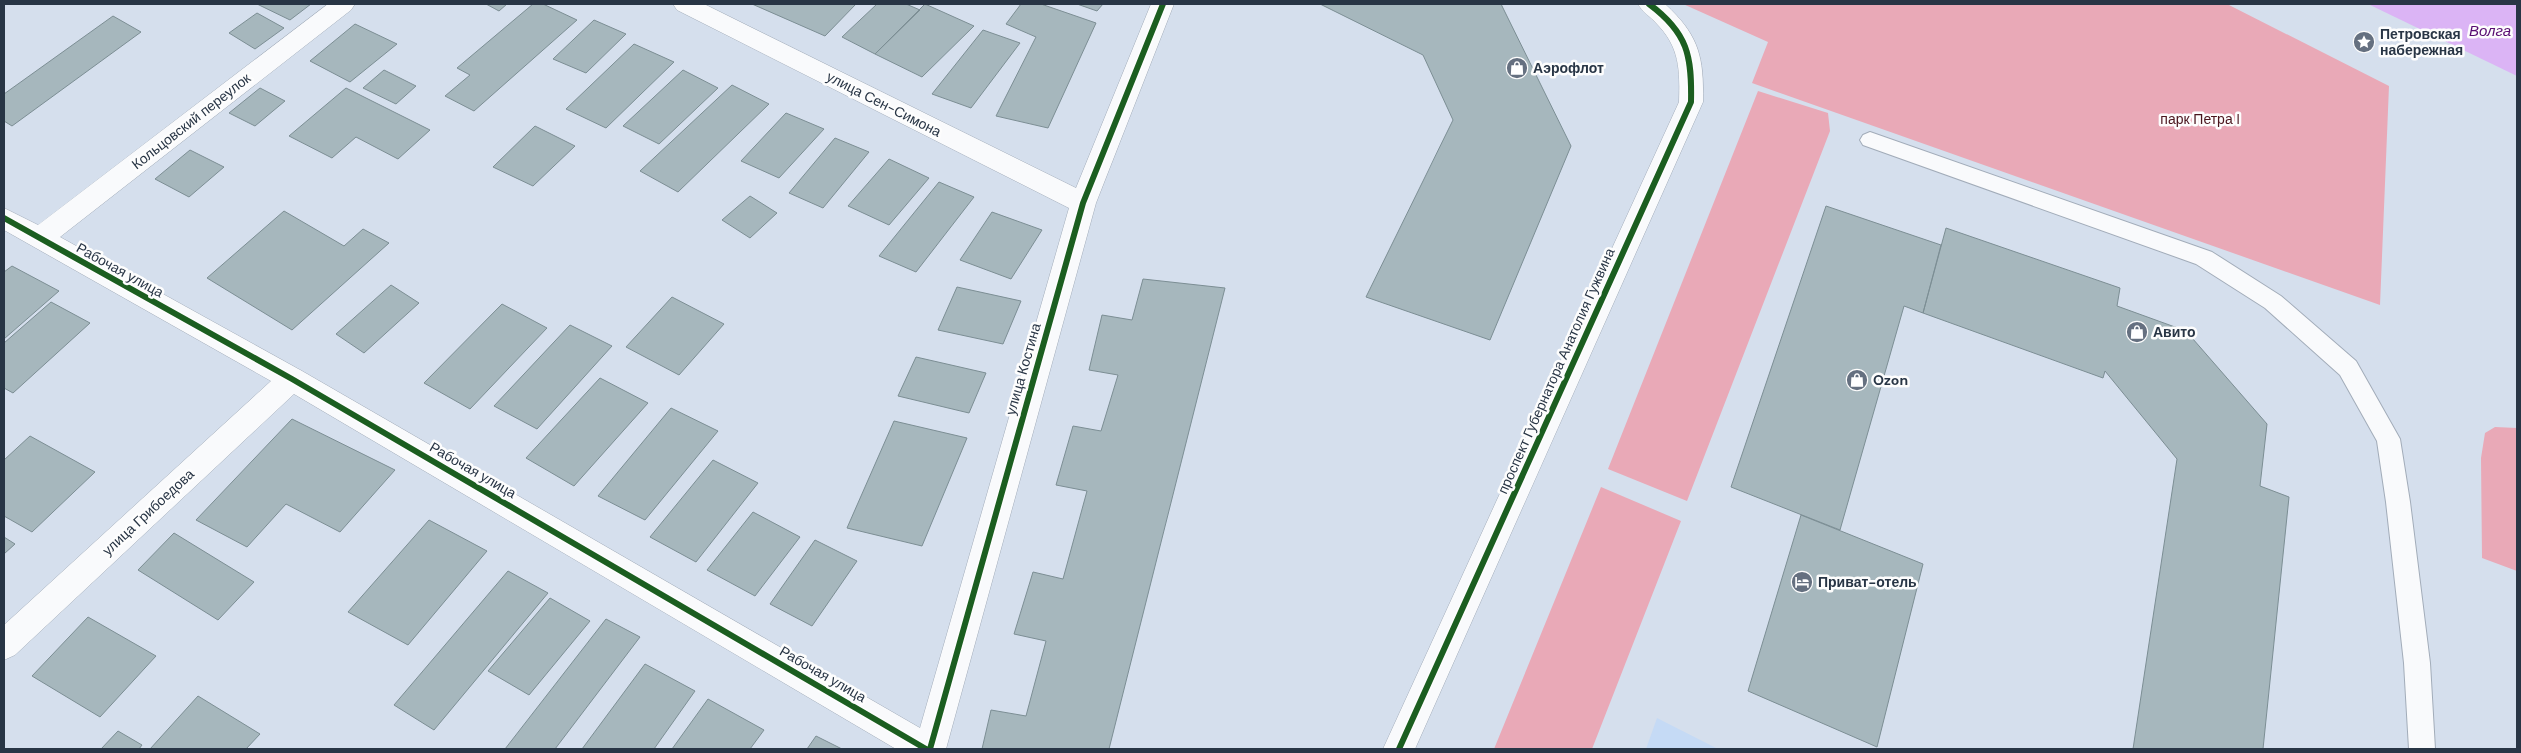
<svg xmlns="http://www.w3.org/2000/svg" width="2521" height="753" viewBox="0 0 2521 753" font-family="'DM Sans',sans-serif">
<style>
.built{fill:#c5daf5}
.green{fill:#e9a9b7}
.water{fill:#dbb4f5}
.building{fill:#a6b7bd;stroke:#7c8e94}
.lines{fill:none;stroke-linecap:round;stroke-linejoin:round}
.service-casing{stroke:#a2acb9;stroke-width:2}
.minor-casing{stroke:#a2acb9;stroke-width:1}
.service{fill:#f9fafc;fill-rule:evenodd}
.minor{fill:#f9fafc;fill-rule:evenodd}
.cycleway-casing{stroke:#fdfdfd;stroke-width:9}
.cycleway{stroke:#1b5e20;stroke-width:6}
.labels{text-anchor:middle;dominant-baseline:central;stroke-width:5;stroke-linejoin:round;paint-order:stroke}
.poi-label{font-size:14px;font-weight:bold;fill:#283545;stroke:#fdfdfd;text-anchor:start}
.street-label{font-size:14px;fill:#283545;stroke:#fdfdfd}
.park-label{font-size:14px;fill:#4a151d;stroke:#fdfdfd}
.water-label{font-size:15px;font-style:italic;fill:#580d71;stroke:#fdfdfd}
</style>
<rect width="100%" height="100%" fill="#d5dfed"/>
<path class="built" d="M1657 718 1718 749H1646Z"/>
<path class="green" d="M1683 4H2227L2389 86 2380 305 1752 83 1768 42Z
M1758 91 1828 113 1830 131 1687 501 1608 469Z
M2495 427 2517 428V571L2482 558 2481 458 2485 433Z
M1601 487 1681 521 1592 749H1494Z"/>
<path class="water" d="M2368 4H2517V76Z"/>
<path class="building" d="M257 4H311L290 20Z
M486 4H507L499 11Z
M533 4H543L577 20 474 111 445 96 470 75 457 68Z
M752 4H856L825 36Z
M877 4H906L920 10 875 54 842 37Z
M925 4 974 26 922 77 875 54Z
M1021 4H1041L1096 23 1048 128 996 116 1036 37 1006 24Z
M1077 4H1103L1097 11Z
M1320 4H1501L1571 146 1490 340 1366 297 1453 120 1423 55Z
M257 13 284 28 255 49 229 33Z
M113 16 141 32 12 126 4 121V94Z
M594 20 626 34 586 73 553 59Z
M355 24 397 44 350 82 310 61Z
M983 30 1020 43 971 108 932 94Z
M634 44 674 62 606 128 566 109Z
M384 70 416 86 396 104 363 88Z
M683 70 718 88 659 144 623 126Z
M732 85 769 104 678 192 640 171Z
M260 88 285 101 255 126 229 113Z
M346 88 430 130 398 159 356 137 332 158 289 136Z
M786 113 824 129 779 178 741 161Z
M535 126 575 146 533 186 493 167Z
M835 138 869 152 823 208 789 193Z
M190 150 224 167 189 197 155 179Z
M889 159 929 178 889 225 848 206Z
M939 182 974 197 916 272 879 256Z
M750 196 777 213 750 238 722 220Z
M1826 206 1941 245 1923 313 1904 306 1840 530 1731 487Z
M284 211 344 246 363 229 389 243 292 330 207 278Z
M992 212 1042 230 1011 279 960 260Z
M1946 228 2120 288 2117 306 2186 331 2267 424 2260 486 2289 497 2263 749H2133L2177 459 2105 371 2103 378 1923 313Z
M12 266 59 291 4 339V272Z
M1143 279 1225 288 1109 749H982L991 710 1026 716 1046 641 1014 634 1033 572 1063 579 1087 491 1056 485 1073 426 1101 431 1118 375 1089 370 1102 315 1132 320Z
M391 285 419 303 364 353 336 334Z
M957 287 1021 301 1003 344 938 330Z
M672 297 724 324 679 375 626 347Z
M51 302 90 323 13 393 4 388V343Z
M502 304 547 328 470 409 424 383Z
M570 325 612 346 537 429 494 406Z
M916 357 986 373 969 413 898 396Z
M600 378 648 403 574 486 526 458Z
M671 408 718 431 645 520 598 496Z
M292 419 395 470 340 532 286 504 247 547 196 520Z
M894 421 967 438 922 546 847 528Z
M30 436 95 472 32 532 4 516V460Z
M713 460 758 483 696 562 650 537Z
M753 512 800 537 755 596 707 570Z
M1801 515 1923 564 1877 747 1748 691Z
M429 520 487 551 408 645 348 612Z
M174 533 254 582 218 620 138 570Z
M4 537 15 544 4 554Z
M815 540 857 561 812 626 770 604Z
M508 571 548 593 434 730 394 705Z
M550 598 590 621 529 695 488 671Z
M88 617 156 656 100 717 32 676Z
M606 619 640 637 555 749H505Z
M645 664 695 691 654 749H582Z
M198 696 260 734 246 749H150Z
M708 699 764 730 750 749H672Z
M118 731 142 745 139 749H101Z
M816 736 842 749H807Z"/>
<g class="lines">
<g class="service-casing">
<path id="service" d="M1870 132 2212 252 2281 296 2356 361 2400 439 2410 502 2430 663 2435 749H2409L2404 663 2386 502 2377 441 2340 375 2265 308 2196 264 1863 145 1860 140 1863 135Z"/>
</g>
<g class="minor-casing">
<path id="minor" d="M328 4H355L351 10 60 237 302 371 920 728 1069 208 677 10 673 4H704L1076 188 1151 4H1174L1096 203 946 749H896L294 394 15 655 4 660V625L271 381 4 230V208L38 225Z
M1638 4H1665C1699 35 1704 57 1703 102L1415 749H1383L1679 102C1680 70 1680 47 1656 23 1650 16 1642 12 1638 4Z"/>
</g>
<use href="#service" class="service"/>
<use href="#minor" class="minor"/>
<g class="cycleway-casing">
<path id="cycleway" d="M4 218 292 379 926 749
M930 749 1083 203 1163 4
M1399 749 1691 102C1692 56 1688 33 1649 4"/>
</g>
<use href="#cycleway" class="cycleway"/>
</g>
<defs>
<g id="sight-disc" transform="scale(1.125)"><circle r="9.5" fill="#657080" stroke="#fdfdfd"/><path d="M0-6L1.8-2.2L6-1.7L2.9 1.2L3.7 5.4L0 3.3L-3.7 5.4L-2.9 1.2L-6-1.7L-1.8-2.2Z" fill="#fff"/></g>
<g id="shop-disc" transform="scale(1.125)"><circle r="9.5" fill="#657080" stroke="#fdfdfd"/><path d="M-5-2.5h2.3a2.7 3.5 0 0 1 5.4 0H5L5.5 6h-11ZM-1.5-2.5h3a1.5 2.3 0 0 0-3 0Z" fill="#fff"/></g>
<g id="hotel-disc" transform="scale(1.125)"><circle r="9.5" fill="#657080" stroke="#fdfdfd"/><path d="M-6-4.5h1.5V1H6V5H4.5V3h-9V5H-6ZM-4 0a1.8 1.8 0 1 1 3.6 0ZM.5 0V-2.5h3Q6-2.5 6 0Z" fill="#fff"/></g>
</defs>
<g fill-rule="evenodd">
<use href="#sight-disc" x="2364" y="42"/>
<use href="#shop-disc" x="1517" y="68"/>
<use href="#shop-disc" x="2137" y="332"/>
<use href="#shop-disc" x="1857" y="380"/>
<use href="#hotel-disc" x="1802" y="582"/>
</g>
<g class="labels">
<g class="poi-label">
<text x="2380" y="34">Петровская<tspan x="2380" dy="16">набережная</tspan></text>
<text x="1533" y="68">Аэрофлот</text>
<text x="2153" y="332">Авито</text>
<text x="1873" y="380">Ozon</text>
<text x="1818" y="582">Приват-отель</text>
</g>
<g class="street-label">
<text transform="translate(884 104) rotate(27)">улица Сен-Симона</text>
<text transform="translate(191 121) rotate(-38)">Кольцовский переулок</text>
<text transform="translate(120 270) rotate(29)">Рабочая улица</text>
<text transform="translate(1023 369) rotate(-74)">улица Костина</text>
<text transform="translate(1556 371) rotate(-66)">проспект Губернатора Анатолия Гужвина</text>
<text transform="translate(473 470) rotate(30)">Рабочая улица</text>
<text transform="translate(148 512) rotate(-43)">улица Грибоедова</text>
<text transform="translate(823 674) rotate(30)">Рабочая улица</text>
</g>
<g class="park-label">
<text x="2200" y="119">парк Петра I</text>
</g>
<g class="water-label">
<text x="2490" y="31">Волга</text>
</g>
</g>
<rect width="2521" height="753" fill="none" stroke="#283545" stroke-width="10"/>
</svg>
